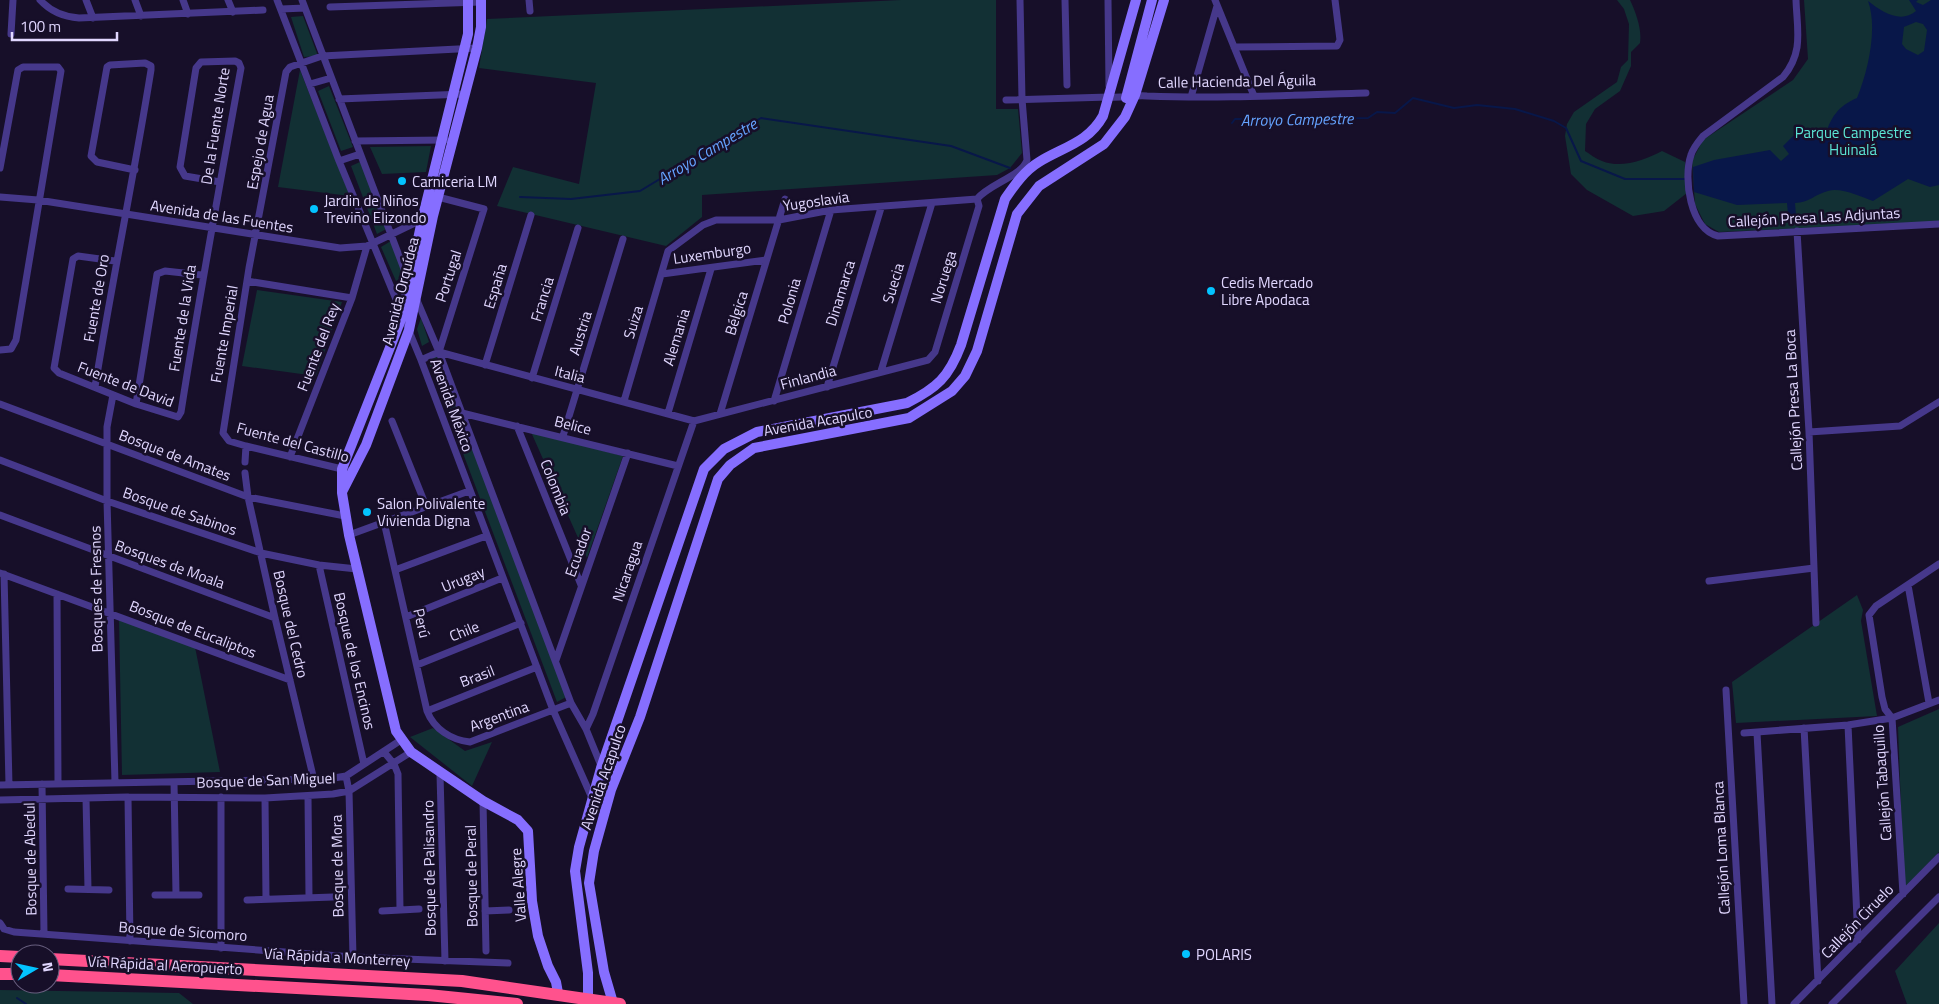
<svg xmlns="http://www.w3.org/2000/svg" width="1939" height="1004" viewBox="0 0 1939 1004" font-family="'Titillium Web',sans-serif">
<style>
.green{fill:#123034}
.water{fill:#081749;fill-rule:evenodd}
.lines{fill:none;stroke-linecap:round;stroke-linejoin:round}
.stream{stroke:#081749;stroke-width:2}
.street{stroke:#46388b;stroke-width:7}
.secondary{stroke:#866eff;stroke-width:10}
.highway{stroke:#ff528d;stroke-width:12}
.poi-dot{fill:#03c3ff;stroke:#170f29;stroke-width:2}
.labels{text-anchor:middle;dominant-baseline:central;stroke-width:5;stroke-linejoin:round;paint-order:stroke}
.street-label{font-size:15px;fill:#e1d7ff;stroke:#170f29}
.park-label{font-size:15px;fill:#5ce6d6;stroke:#170f29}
.poi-label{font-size:15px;fill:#e1d7ff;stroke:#170f29;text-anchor:start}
.water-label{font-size:16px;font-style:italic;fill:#65a3ff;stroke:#170f29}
</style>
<rect width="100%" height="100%" fill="#170f29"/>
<path class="green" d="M901 0H996V109H1018L1022 153 1010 168 997 175 702 195V217L666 246 497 206 513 167 579 184 596 83 479 68 487 19Z
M1617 0H1630C1636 13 1642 29 1640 43L1631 52V66L1620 91 1595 109 1586 124 1585 151C1590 154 1596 159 1602 161 1621 169 1645 160 1662 151L1685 162 1687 193 1664 211 1633 216 1587 190 1571 174 1565 136 1567 124 1574 112 1617 82 1621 67 1628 60 1629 24 1624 9Z
M1804 0H1939V222L1719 232 1705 224 1695 204 1692 161 1703 140 1793 80 1808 59Z
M303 16 318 56 304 57 291 17Z
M300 70 350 196 278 187Z
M329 86 353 147 341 151 318 91Z
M431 146 426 172 382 174 370 147Z
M360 162 388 228 377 234 351 166Z
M391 241 405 275 396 281 381 247Z
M257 290 342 302 316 376 242 366Z
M421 318 429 342 422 346 417 329Z
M436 355 568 696 557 702 427 358Z
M531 432 623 456 587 558Z
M1857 595 1863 610 1861 621 1877 716 1736 723 1732 682Z
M119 619 195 647 220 772 122 775Z
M1939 709V852L1904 888 1898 727Z
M433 728 465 751 492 742 472 786 410 737Z
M1939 923V1004H1907L1895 971Z
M0 990 179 993 193 1004H0Z"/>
<path class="water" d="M1909 0H1918L1916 2 1923 5 1931 0H1939V185L1930 187 1908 179 1873 201C1861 197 1841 187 1828 191 1815 194 1809 203 1795 203L1796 216 1788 214 1787 203 1737 205 1694 192 1693 167 1714 160 1770 150 1781 161 1789 154 1783 146 1793 136 1825 137C1830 118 1838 106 1857 98 1868 71 1878 28 1868 1 1882 12 1901 24 1916 11ZM1916 22 1923 24 1927 30 1924 51 1918 55 1906 49 1902 44 1904 27Z"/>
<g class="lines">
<path class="stream" d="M1232 123 1235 119 1368 118 1377 112 1395 113 1413 98 1454 108 1477 105 1515 109 1554 121 1566 128 1581 161 1625 179H1686
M520 197 571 199 640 191 761 118 951 146 1010 168
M17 998 26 1004"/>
<path class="street" d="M40 0C51 12 63 17 79 18L263 10
M86 0 93 18
M135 0 141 16
M183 0 188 14
M228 0 233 12
M277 0 339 161 421 360 553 710 592 798 604 817
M302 0 409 282
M529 0 530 11
M1065 0 1067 85
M1108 0 1109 86
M1215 0 1254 96
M1796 0C1797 30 1804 52 1783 77L1703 136C1698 142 1693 148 1691 155 1683 178 1690 230 1718 236L1939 224
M330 7 481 2
M281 9 305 8
M11 34 13 0
M1234 47 1337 46 1340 40 1335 0
M310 84 331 78
M1191 97 1217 6
M339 99 464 94
M1006 100 1109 97C1123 98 1134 95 1147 96 1220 99 1293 95 1366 93
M355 141 445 140
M339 161 360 154
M0 168 18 70 23 67H58L61 71 16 340 11 349 0 350
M0 197 38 200 340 248 367 246 423 219
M438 197 484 209 439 352
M977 199C989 184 1022 176 1027 160L1022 99 1020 0
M1797 231 1809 432 1816 623
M115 261 78 256 73 259 54 368 59 373 136 404 178 417 181 412C199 297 220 183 241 68L239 63 235 61 201 62 196 68 180 167 185 176 220 182
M662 274 766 260
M247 281 352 298
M416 298 439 352 571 703 586 729 611 790
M439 352 694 421
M421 360 439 352
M485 365 531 215
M881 371 932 203
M532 378 578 228
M95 387C112 281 134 176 151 70V66L145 63 110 65 107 67 91 156 97 162 135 170
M827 387 881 208
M113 395 107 427V501L115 782
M624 401 668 251 703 225 716 220H779L831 210 977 199
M774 401 831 210
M0 404 248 497 345 516
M136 404 157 274 165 271 202 275
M462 413 678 466
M668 413 711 269
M720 414 785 199
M392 421 426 506
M694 421 928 360 935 352 979 206 977 199
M517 426 581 585
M1809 432 1900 426 1939 402
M563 436 623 239
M290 457 352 298 367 246
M0 460 107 501 261 553 319 565 357 569
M245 462 246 446
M346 470 246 446 229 441 223 433 249 268 286 72 290 67 322 56 477 48
M245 473 248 497 275 618 314 780
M0 515 275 618
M384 522 427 711C434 729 451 740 470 742L571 703
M349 535 469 491
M319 565 364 764
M395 570 486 536
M0 573 290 680
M4 574 9 785
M1709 581 1814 568
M1908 585 1929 703
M57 594 58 783
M406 617 502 578
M556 660 628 453
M417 665 521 623
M1726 690 1744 1004
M427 711 537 667
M1848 725 1858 940
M1804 728 1818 981
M586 729 593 714 694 421
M1744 733 1848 725 1892 718 1939 700
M1757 733 1772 1004
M384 752 394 764 398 774 400 910
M440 774 445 961
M346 776 349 791 353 957
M174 782 176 894
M42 784 44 934
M0 785 328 779 346 776 401 740
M308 796 309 897
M128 797 130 941
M221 797V948
M86 798 88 889
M265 798 266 899
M0 800 128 797 265 798 333 794 349 791 411 752
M483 801 486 951
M68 889 109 890
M1903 894 1892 718 1885 709 1882 697 1869 615 1876 606 1939 564
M155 895H199
M247 900 333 897
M382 911 419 909
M485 911 509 910
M0 923 4 929 14 932 353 957 508 963
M1794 1004 1939 857
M1832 1004 1939 897"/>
<path class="secondary" d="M468 0V34L422 220 402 317 342 469V493L349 535 396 731 411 752 483 801 518 820 528 831 532 901 538 936 548 966 556 982 558 993
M1126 98 1152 0
M342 492 366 445 409 330 433 216 477 48 481 27V0
M588 998V973L575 871 579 847 601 768 704 469 724 449 757 432 907 403C937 388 949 377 961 345L1005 199C1014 186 1024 171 1039 162 1063 147 1088 143 1103 116L1136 0
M613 1003 604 972 589 883 594 851 611 790 640 717 718 479 730 465 754 448 909 418 952 391 965 376 977 351 1017 214 1039 186 1104 144 1125 117 1135 95 1164 0"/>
<path class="highway" d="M0 956 20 957
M50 959 462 981 620 1004
M0 974H20
M50 975 428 995 517 1004"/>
</g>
<g class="poi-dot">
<circle cx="402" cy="181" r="5"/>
<circle cx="314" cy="209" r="5"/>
<circle cx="1211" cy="291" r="5"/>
<circle cx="367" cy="512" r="5"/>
<circle cx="1186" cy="954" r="5"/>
</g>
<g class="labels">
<g class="street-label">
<text transform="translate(1237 81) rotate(-1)">Calle Hacienda Del Águila</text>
<text transform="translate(215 126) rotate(-81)">De la Fuente Norte</text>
<text transform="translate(260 142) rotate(-80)">Espejo de Agua</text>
<text transform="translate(816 201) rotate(-8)">Yugoslavia</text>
<text transform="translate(222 216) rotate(9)">Avenida de las Fuentes</text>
<text transform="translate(1814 217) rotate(-3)">Callejón Presa Las Adjuntas</text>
<text transform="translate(712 253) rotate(-8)">Luxemburgo</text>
<text transform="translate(448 276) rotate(-72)">Portugal</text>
<text transform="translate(943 277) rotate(-73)">Noruega</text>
<text transform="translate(893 283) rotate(-73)">Suecia</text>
<text transform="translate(495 286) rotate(-73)">España</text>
<text transform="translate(400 291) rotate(-76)">Avenida Orquídea</text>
<text transform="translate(840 293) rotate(-73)">Dinamarca</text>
<text transform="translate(96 298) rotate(-80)">Fuente de Oro</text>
<text transform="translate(542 299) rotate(-73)">Francia</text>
<text transform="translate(789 301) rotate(-74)">Polonia</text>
<text transform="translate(736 313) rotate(-73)">Bélgica</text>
<text transform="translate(182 318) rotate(-81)">Fuente de la Vida</text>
<text transform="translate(633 322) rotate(-73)">Suiza</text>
<text transform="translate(580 333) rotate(-73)">Austria</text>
<text transform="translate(224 334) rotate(-80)">Fuente Imperial</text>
<text transform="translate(676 337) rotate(-73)">Alemania</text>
<text transform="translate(318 347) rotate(-69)">Fuente del Rey</text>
<text transform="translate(570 374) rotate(14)">Italia</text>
<text transform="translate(808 377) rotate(-15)">Finlandia</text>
<text transform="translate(126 384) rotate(21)">Fuente de David</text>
<text transform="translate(1793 400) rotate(-93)">Callejón Presa La Boca</text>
<text transform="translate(452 405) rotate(70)">Avenida México</text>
<text transform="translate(818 421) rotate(-10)">Avenida Acapulco</text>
<text transform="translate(573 425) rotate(14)">Belice</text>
<text transform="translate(293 442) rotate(15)">Fuente del Castillo</text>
<text transform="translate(175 455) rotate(21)">Bosque de Amates</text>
<text transform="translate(556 487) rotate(68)">Colombia</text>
<text transform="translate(180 511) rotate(19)">Bosque de Sabinos</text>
<text transform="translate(578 552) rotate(-70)">Ecuador</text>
<text transform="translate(170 564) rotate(20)">Bosques de Moala</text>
<text transform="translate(627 571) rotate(-71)">Nicaragua</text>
<text transform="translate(463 579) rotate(-22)">Urugay</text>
<text transform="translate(96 589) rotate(-91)">Bosques de Fresnos</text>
<text transform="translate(422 623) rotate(77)">Perú</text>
<text transform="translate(291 624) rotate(77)">Bosque del Cedro</text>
<text transform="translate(193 629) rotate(21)">Bosque de Eucaliptos</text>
<text transform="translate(464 631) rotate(-22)">Chile</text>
<text transform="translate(355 661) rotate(77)">Bosque de los Encinos</text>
<text transform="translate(477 676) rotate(-21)">Brasil</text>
<text transform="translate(499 716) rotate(-20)">Argentina</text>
<text transform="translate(603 777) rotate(-71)">Avenida Acapulco</text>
<text transform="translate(266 780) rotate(-2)">Bosque de San Miguel</text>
<text transform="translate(1882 783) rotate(-94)">Callejón Tabaquillo</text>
<text transform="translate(1721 848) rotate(-93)">Callejón Loma Blanca</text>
<text transform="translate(30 859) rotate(-91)">Bosque de Abedul</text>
<text transform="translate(337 866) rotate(-91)">Bosque de Mora</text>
<text transform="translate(429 868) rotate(-91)">Bosque de Palisandro</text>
<text transform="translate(471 876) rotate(-91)">Bosque de Peral</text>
<text transform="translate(518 885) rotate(-94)">Valle Alegre</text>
<text transform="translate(1857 921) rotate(-46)">Callejón Ciruelo</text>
<text transform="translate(183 931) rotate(4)">Bosque de Sicomoro</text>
<text transform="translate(337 957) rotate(3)">Vía Rápida a Monterrey</text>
<text transform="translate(165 965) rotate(3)">Vía Rápida al Aeropuerto</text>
</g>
<g class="park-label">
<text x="1853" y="132">Parque Campestre<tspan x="1853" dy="17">Huinalá</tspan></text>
</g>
<g class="poi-label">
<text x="412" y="181">Carniceria LM</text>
<text x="324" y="200">Jardin de Niños<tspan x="324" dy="17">Treviño Elizondo</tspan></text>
<text x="1221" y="282">Cedis Mercado<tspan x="1221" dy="17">Libre Apodaca</tspan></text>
<text x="377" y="503">Salon Polivalente<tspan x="377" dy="17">Vivienda Digna</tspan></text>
<text x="1196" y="954">POLARIS</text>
</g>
<g class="water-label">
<text transform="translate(1297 119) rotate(-1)">Arroyo Campestre</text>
<text transform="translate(707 151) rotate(-31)">Arroyo Campestre</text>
</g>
</g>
<g transform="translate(35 969) rotate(81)"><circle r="24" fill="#170f29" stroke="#685f7f"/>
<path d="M0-4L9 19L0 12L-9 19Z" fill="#03c3ff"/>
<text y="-8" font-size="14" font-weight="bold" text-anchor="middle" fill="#e1d7ff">N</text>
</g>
<path d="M12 32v8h105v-8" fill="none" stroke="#e1d7ff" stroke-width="2.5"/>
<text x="20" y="32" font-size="15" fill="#e1d7ff" stroke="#170f29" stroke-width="4" paint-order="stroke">100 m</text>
</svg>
